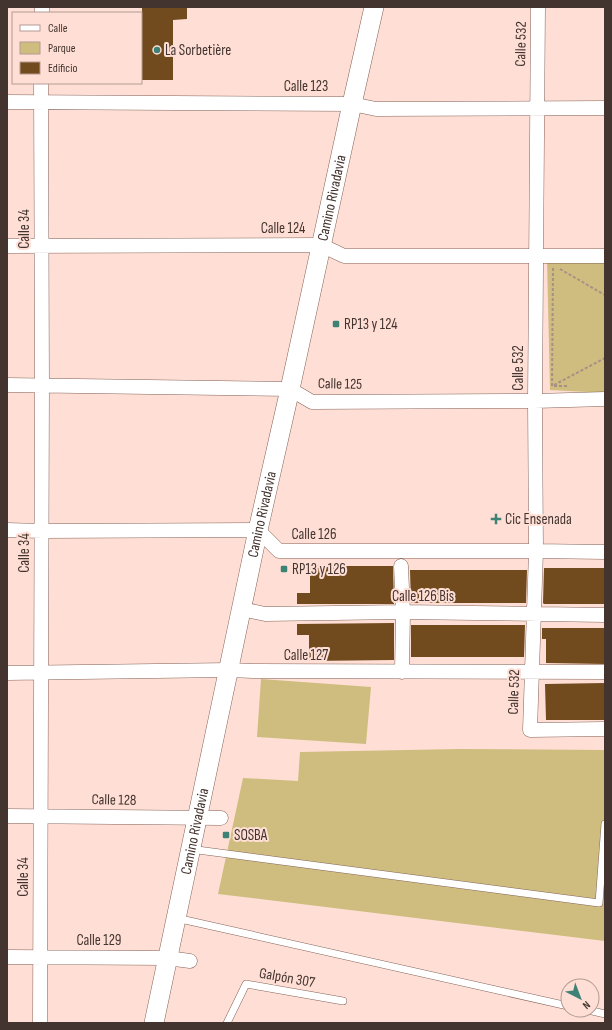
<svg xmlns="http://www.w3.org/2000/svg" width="612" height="1030" viewBox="0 0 612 1030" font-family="'Sofia Sans Condensed',sans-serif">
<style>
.green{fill:#cebd7e}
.building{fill:#714a1d}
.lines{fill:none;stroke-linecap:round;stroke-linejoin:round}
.lane-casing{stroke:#856359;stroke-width:8}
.street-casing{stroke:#856359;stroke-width:15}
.secondary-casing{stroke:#856359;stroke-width:20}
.path{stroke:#a78f88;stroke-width:2;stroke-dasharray:3 2;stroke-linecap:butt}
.lane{stroke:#fff;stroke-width:7}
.street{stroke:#fff;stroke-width:14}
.secondary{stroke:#fff;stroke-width:19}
.poi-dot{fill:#3e8175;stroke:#ffdfd5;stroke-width:1.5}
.labels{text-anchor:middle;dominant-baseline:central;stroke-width:4;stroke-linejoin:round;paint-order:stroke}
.street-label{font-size:15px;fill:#43342f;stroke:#ffdfd5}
.poi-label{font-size:15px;fill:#43342f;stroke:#ffdfd5;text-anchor:start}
</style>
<rect width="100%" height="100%" fill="#ffdfd5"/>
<path class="green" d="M547 260H605V393L550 390Z
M261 679 371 687 366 744 257 737Z
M460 749 605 750V941L218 894 243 778 298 781 300 752Z"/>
<path class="building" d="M142 7H187V19L173 20V80H142Z
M310 566H393L394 604H297V593H310Z
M544 568H605V604H544L543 603Z
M410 570H527L526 603H411Z
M394 623V660L309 661V635H297V624Z
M411 625H525L524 657H411Z
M542 628H605V664L546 663V639H542Z
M605 683V720H546L545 684Z"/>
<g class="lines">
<g class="lane-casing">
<path id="lane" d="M190 849 599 903 605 824
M176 918 568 1006
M588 1010 605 1014
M227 1023 246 984 343 1001"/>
</g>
<g class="street-casing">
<path id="street" d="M538 7 535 401 536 551 530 730 605 729
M42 13V7
M7 102 352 104 376 109 605 108
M7 246 321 245 344 256H605
M7 385 290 389 312 402 535 401 605 399
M7 530 42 531 258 530 279 551H536L605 552
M401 566 403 612 402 672
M242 609 265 614 403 612 605 615
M7 673 229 670 253 671 605 672
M7 816 221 818
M7 957 167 958 190 961
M40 1023 42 385 41 83"/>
</g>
<g class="secondary-casing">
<g id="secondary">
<path id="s1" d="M154 1023 258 530 290 389 352 104 374 7"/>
</g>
</g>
<path class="path" d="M553 268 552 386H568
M560 269 605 295
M554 385 605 358"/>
<use href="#lane" class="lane"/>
<use href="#street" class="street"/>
<use href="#secondary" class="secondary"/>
</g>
<g class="poi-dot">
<circle cx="157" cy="50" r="4"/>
<rect x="332" y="320" width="8" height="8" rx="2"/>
<path d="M494 513h4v4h4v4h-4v4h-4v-4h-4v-4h4z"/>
<rect x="280" y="565" width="8" height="8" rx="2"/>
<rect x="222" y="831" width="8" height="8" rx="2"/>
</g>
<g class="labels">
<g class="street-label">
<text transform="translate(521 44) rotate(-89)">Calle 532</text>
<text x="306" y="86">Calle 123</text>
<text stroke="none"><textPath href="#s1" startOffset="844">Camino Rivadavia</textPath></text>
<text x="283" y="228">Calle 124</text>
<text transform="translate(24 229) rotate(-90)">Calle 34</text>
<text transform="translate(518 368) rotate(-90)">Calle 532</text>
<text transform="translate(340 384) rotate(1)">Calle 125</text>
<text stroke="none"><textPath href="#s1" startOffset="520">Camino Rivadavia</textPath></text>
<text x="314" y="534">Calle 126</text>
<text transform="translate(24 553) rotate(-90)">Calle 34</text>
<text x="423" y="596">Calle 126 Bis</text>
<text x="306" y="655">Calle 127</text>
<text transform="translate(514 692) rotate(-88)">Calle 532</text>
<text transform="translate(114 800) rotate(1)">Calle 128</text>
<text stroke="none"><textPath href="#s1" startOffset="196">Camino Rivadavia</textPath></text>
<text transform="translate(23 877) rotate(-90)">Calle 34</text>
<text x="99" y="940">Calle 129</text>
<text transform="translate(287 978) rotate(10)">Galpón 307</text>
</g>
<g class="poi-label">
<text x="165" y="50">La Sorbetière</text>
<text x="344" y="324">RP13 y 124</text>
<text x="505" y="519">Cic Ensenada</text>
<text x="292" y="569">RP13 y 126</text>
<text x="234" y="835">SOSBA</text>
</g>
</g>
<rect width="612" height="1030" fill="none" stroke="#43342f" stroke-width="16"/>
<rect x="12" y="12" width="130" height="72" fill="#ffdfd5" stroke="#b49b93"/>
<rect x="20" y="25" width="20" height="6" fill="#ffffff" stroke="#b49b93"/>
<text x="48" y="32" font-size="12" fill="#43342f">Calle</text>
<rect x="20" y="42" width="20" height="12" fill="#cebd7e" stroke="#b49b93"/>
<text x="48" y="52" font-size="12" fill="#43342f">Parque</text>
<rect x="20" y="62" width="20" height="12" fill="#714a1d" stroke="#b49b93"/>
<text x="48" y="72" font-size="12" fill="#43342f">Edificio</text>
<g transform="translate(580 998) rotate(138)"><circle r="19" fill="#ffdfd5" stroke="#b49b93"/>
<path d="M0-3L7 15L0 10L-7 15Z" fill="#3e8175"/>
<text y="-6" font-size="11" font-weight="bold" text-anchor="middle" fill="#43342f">N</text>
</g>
</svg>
